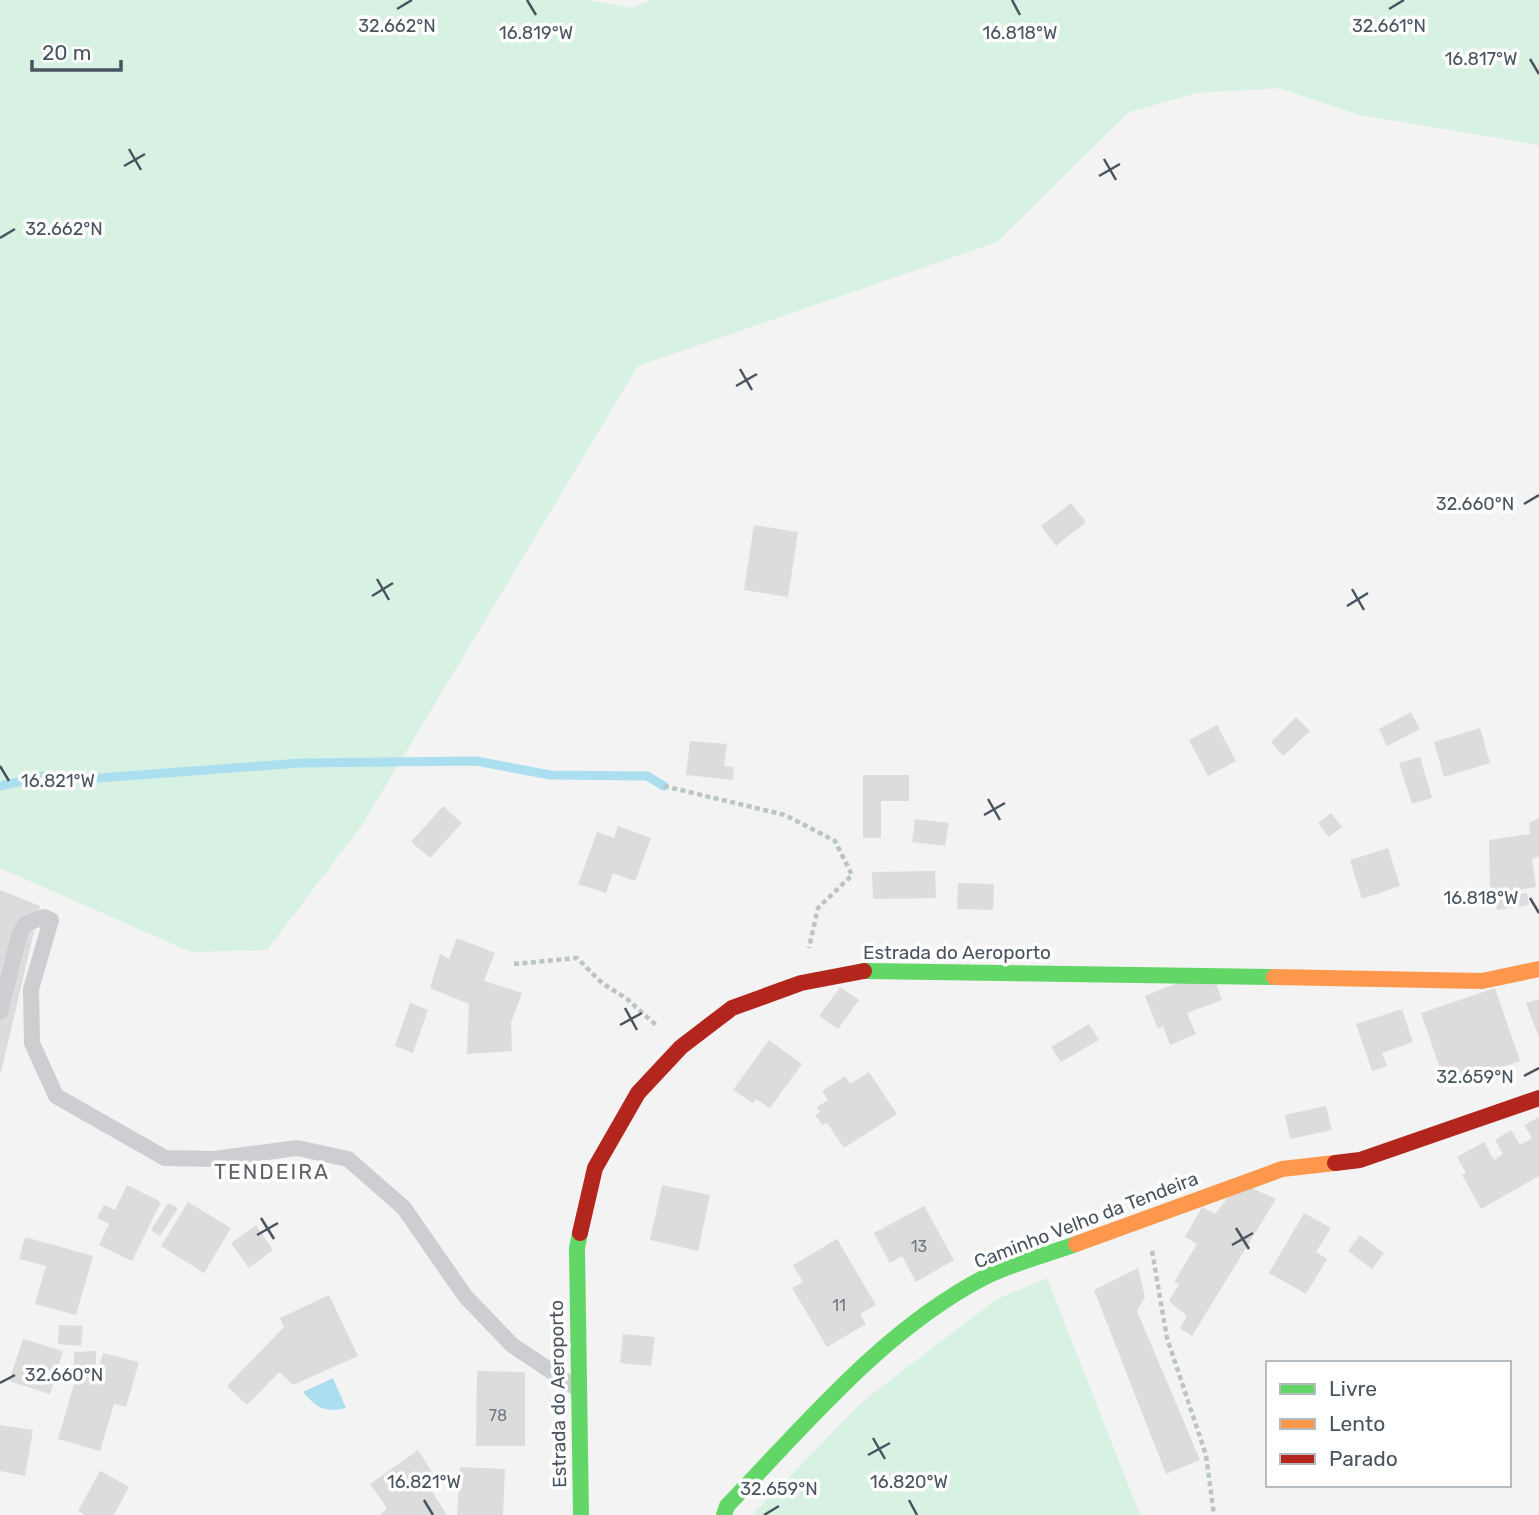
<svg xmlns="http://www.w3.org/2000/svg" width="1539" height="1515" viewBox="0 0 1539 1515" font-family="Rubik,sans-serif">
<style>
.green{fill:#d7f2e2}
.water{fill:#abdff0}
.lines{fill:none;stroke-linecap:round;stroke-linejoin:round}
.stream{stroke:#abdff0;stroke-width:9}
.building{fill:#dcdcdd}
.path{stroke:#bac6c3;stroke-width:4.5;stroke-dasharray:5 3.5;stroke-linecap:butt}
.lane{stroke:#ccced1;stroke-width:16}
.fast{stroke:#63d668;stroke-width:16}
.slow{stroke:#ff974d;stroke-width:16}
.jam{stroke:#b3261e;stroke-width:16}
.ticks{fill:none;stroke:#495460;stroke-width:2.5}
.labels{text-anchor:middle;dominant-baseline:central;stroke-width:7;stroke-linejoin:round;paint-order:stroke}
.number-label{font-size:16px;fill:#6e7780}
.street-label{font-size:19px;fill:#495460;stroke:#fff}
.neighbourhood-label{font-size:21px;letter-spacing:2px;fill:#5e6267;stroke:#fff}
.ticks-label{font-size:18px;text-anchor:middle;fill:#495460;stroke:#fff;stroke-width:7;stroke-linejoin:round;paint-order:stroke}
</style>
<rect width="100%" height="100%" fill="#f3f3f3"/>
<path class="green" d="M0 0H588L632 8 651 0H1539V145L1359 115 1279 88 1197 93 1129 112 997 242 638 366 362 825 267 950 191 952 0 868Z
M1047 1278 1140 1515H752L863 1401 997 1299Z"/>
<path class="water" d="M333 1378 346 1408C326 1413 316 1408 303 1392Z"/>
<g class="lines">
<path class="stream" d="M0 786 43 776 99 778 300 763 476 761 550 775 647 776 664 786"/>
</g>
<path class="building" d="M1071 503 1086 522 1056 546 1041 526Z
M754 525 798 532 788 597 744 590Z
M1411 712 1420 729 1387 746 1379 729Z
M1296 717 1310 731 1283 756 1271 742Z
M1217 725 1236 761 1208 776 1189 740Z
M1480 728 1490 763 1444 777 1434 742Z
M690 741 727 744 724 766 734 767 733 780 686 775Z
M1420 757 1432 798 1412 804 1399 763Z
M863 775H909V801H881V838H863Z
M443 806 462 823 430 858 411 842Z
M1331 813 1342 827 1329 837 1318 823Z
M1539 818V856L1532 859 1536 887 1490 895 1489 840 1530 834 1529 823Z
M915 819 949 823 945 846 912 842Z
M618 826 651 838 635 881 613 873 606 893 578 884 597 832 614 838Z
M1388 848 1400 886 1362 899 1350 860Z
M935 871 936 898 873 899 872 872Z
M958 883 994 884 993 910 957 909Z
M0 890 40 906 1 1072H0Z
M1527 893 1529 905 1497 910 1494 898Z
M457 938 495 953 484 981 522 993 511 1023 512 1051 467 1054 469 1004 430 988 440 954 449 959Z
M1187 979H1215L1222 1000 1187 1013 1196 1034 1170 1045 1163 1026 1158 1029 1145 996Z
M840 987 859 1000 838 1029 819 1016Z
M1495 988 1520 1061 1446 1086 1421 1013Z
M1539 999V1037L1526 1003Z
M410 1003 428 1010 413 1053 395 1046Z
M1402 1009 1413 1042 1382 1053 1387 1066 1372 1071 1356 1024Z
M1089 1024 1099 1040 1061 1062 1051 1047Z
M769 1040 802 1064 770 1108 756 1099 753 1103 733 1090Z
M869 1072 897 1114 844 1148 827 1123 822 1125 815 1115 820 1112 817 1107 828 1100 822 1091 845 1076 850 1084Z
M1326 1106 1332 1130 1290 1139 1285 1115Z
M1539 1117V1176L1481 1209 1462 1175 1466 1173 1457 1157 1484 1142 1494 1160 1503 1154 1495 1140 1511 1130 1520 1145 1532 1138 1524 1125Z
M127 1185 161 1202 132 1261 99 1245 109 1224 97 1218 104 1205 115 1210Z
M662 1185 710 1195 698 1251 650 1240Z
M1252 1188 1276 1199 1192 1336 1180 1328 1187 1316 1169 1301 1179 1284 1174 1282 1197 1244 1185 1237 1202 1207 1215 1214 1229 1196Z
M188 1202 231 1228 204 1273 161 1246Z
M168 1203 178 1208 160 1236 151 1230Z
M924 1206 954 1260 916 1282 902 1256 890 1263 874 1233Z
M1304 1213 1331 1228 1316 1252 1327 1259 1306 1294 1269 1273Z
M256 1225 273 1250 249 1268 231 1243Z
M1360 1235 1384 1253 1372 1269 1348 1251Z
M25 1237 93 1256 76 1315 35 1304 46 1266 19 1259Z
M837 1239 876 1305 860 1314 866 1324 827 1347 792 1288 803 1282 793 1265Z
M1138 1268 1145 1297 1137 1311 1200 1460 1166 1474 1094 1290Z
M329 1295 358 1356 293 1385 279 1372 247 1405 227 1386 284 1327 280 1318Z
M59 1325 83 1326 81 1346 58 1344Z
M623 1334 655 1337 651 1366 620 1363Z
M23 1339 63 1351 50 1394 9 1381Z
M96 1351V1373H74V1352Z
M103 1353 139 1362 126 1407 114 1404 100 1451 58 1439 77 1374 96 1379Z
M477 1371 525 1372V1446H476Z
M0 1425 33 1430 25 1476 0 1471Z
M418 1450 435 1477 427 1484 447 1515H380L387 1508 370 1484Z
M460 1467 505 1469 503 1515H457Z
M100 1471 129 1487 114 1515H86L78 1511Z"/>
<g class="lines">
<path class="path" d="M664 786 785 815 835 841 852 875 818 908 809 948
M514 964 577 958 602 983 627 999 656 1025
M1152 1251 1167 1338 1206 1455 1214 1515"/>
<path class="lane" d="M0 1012 19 936 25 924 44 917 51 920 31 989 32 1043 56 1096 165 1158 214 1159 297 1148 348 1159 404 1208 465 1296 512 1345 575 1387"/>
<path class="fast" d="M864 971 1274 977
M580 1233 577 1248 581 1515
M724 1515 727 1506C806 1424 883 1330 985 1277 1013 1263 1046 1255 1076 1244"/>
<path class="slow" d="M1274 977 1482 981 1539 969
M1076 1244 1282 1169 1335 1163"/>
<path class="jam" d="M1335 1163 1360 1160 1539 1098
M580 1233 595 1168 638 1093 681 1047 732 1008 801 983 864 971"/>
</g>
<path class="ticks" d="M527 0 536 15M1012 0 1020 15M397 9 412 0M1389 9 1404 0M1530 59 1539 74M129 149 141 170M1104 159 1116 180M124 166 145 154M1099 176 1120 164M0 238 15 229M740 369 752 390M736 386 757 374M1524 504 1539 495M377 579 389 600M1352 589 1364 610M372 596 393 583M1347 606 1368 593M0 766 9 781M988 799 1000 820M984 815 1005 803M1530 898 1539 913M625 1008 637 1030M620 1025 642 1013M1524 1076 1539 1068M261 1218 274 1239M1236 1228 1249 1249M257 1235 278 1223M1232 1245 1253 1233M0 1383 15 1375M873 1438 885 1459M868 1455 890 1443M424 1500 433 1515M909 1500 917 1515M764 1515 779 1506"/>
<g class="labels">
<g class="number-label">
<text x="919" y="1246">13</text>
<text x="839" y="1305">11</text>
<text x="498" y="1415">78</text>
</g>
<g class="street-label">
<text x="957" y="952">Estrada do Aeroporto</text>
<text transform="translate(1086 1220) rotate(-21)">Caminho Velho da Tendeira</text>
<text transform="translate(558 1394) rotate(-91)">Estrada do Aeroporto</text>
</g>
<g class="neighbourhood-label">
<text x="272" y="1171">TENDEIRA</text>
</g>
</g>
<g class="ticks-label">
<text x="397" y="32">32.662°N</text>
<text x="1389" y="32">32.661°N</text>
<text x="1020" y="39">16.818°W</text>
<text x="536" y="39">16.819°W</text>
<text x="1481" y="65">16.817°W</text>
<text x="64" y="235">32.662°N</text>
<text x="1475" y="510">32.660°N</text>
<text x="58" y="787">16.821°W</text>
<text x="1481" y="904">16.818°W</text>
<text x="1475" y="1083">32.659°N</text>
<text x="64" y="1381">32.660°N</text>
<text x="424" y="1488">16.821°W</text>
<text x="909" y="1488">16.820°W</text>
<text x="779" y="1495">32.659°N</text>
</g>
<rect x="1266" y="1361" width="245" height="126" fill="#ffffff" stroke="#b6bbbf" stroke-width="2"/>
<rect x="1280" y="1384" width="35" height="10" fill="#63d668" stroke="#b6bbbf" stroke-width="2"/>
<text x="1329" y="1396" font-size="21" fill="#495460">Livre</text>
<rect x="1280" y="1419" width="35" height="10" fill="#ff974d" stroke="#b6bbbf" stroke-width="2"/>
<text x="1329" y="1431" font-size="21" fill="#495460">Lento</text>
<rect x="1280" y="1454" width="35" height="10" fill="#b3261e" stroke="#b6bbbf" stroke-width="2"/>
<text x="1329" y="1466" font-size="21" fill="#495460">Parado</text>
<path d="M32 60v10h89v-10" fill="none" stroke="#495460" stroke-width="3.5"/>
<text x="42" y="60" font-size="21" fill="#495460" stroke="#ffffff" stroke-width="5" paint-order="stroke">20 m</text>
</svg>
